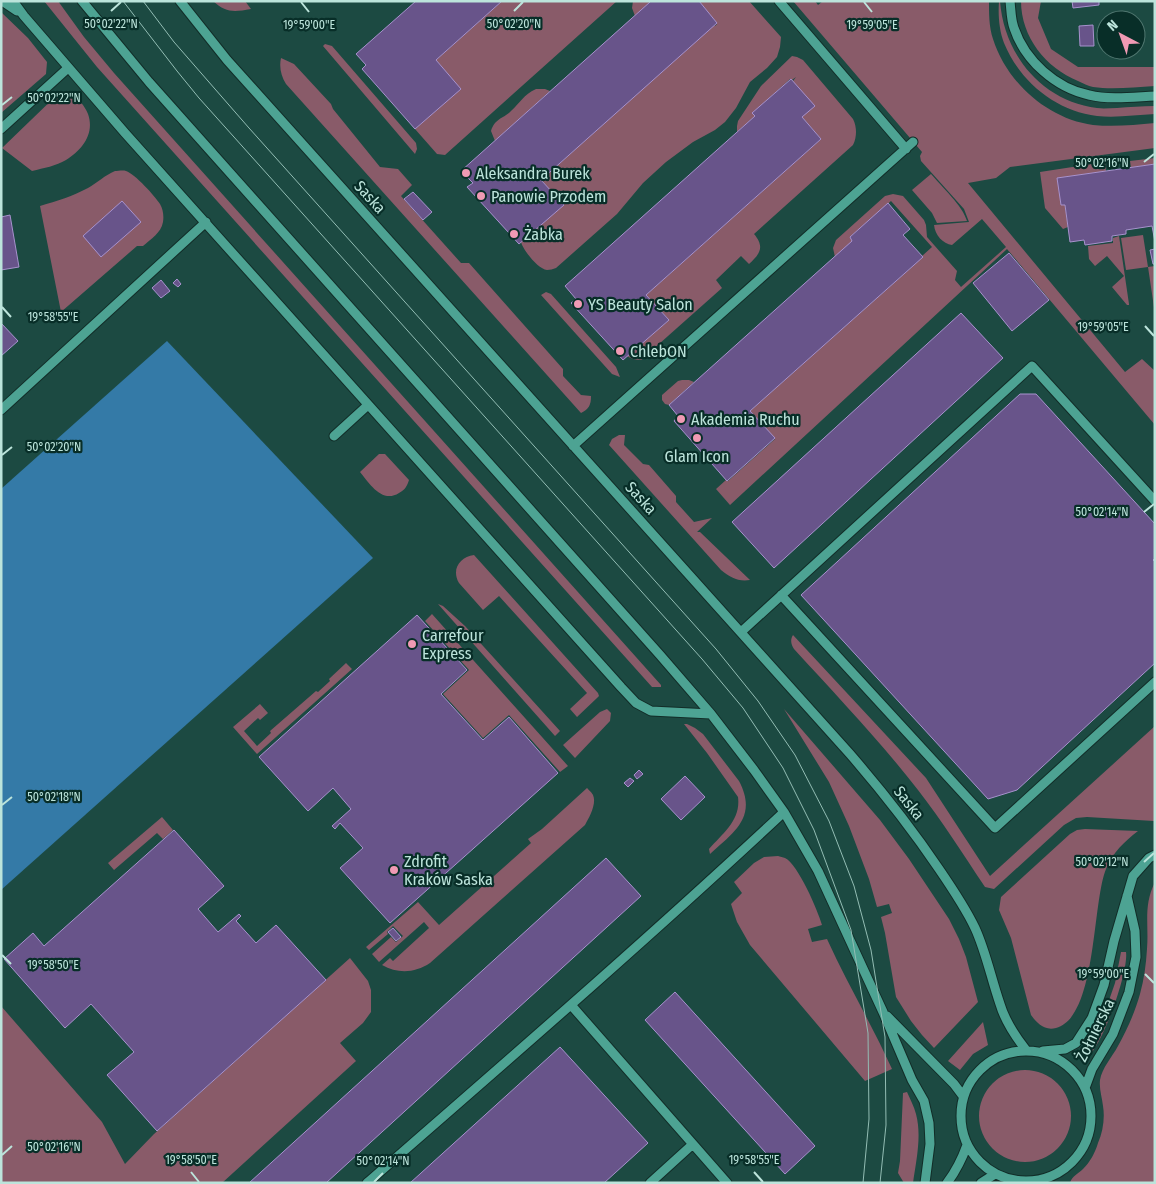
<svg xmlns="http://www.w3.org/2000/svg" width="1156" height="1184" viewBox="0 0 1156 1184" font-family="'Fira Sans Condensed',sans-serif">
<style>
.green{fill:#895b69}
.water{fill:#347aa7}
.building{fill:#68548a;stroke:#a792cd}
.lines{fill:none;stroke-linecap:round;stroke-linejoin:round}
.minor-casing{stroke:#122d28;stroke-width:11}
.minor{stroke:#4da393;stroke-width:9}
.tram{stroke:#93bdb4;stroke-width:1}
.ticks{fill:none;stroke:#bce4db;stroke-width:2}
.poi-dot{fill:#f09ab4;stroke:#082e28;stroke-width:2}
.labels{text-anchor:middle;dominant-baseline:central;stroke-width:4.5;stroke-linejoin:round;paint-order:stroke}
.poi-label{font-size:16px;fill:#bce4db;stroke:#082e28;text-anchor:start}
.street-label{font-size:16px;fill:#bce4db;stroke:#082e28}
.ticks-label{font-size:12px;text-anchor:middle;fill:#bce4db;stroke:#082e28;stroke-width:4.5;stroke-linejoin:round;paint-order:stroke}
</style>
<rect width="100%" height="100%" fill="#1c4a42"/>
<path class="green" d="M44 1H58L84 37 114 73 661 685V687H652L97 67Z
M213 1H245L251 9C234 12 226 13 213 1Z
M502 1H617L445 155 437 154 415 129 460 89 436 60Z
M633 1H649L650 2 635 16 632 8Z
M699 1H749L781 37 780 47 777 57 767 68 750 82 736 108 725 122 715 130 693 142 666 162 643 183 617 214 556 268C553 269 550 270 547 270 538 269 523 250 521 242L563 205 541 180 714 25 715 26 717 24Z
M793 1H815L818 5 823 1H989C989 14 989 27 993 39 1007 83 1048 119 1093 125 1114 127 1134 125 1155 123V148L1010 167 996 178 968 183 1125 372 1142 359 1155 371V425L1007 249 730 505 716 489 726 480 728 481 775 439 750 411 914 265 922 257V256L932 247 891 201 850 237 853 241 835 257 833 248 836 240 885 196 893 194 903 196 924 220 926 225 927 237 957 271 955 280 961 287 1006 247 982 219 952 245C943 244 935 235 934 225L969 222 964 209 921 161 920 156 922 152Z
M999 1H1000C1004 55 1042 101 1097 108 1104 109 1110 108 1117 108 1129 107 1142 106 1155 106V114C1136 115 1116 118 1097 116 1056 111 1020 82 1004 43 999 30 998 15 999 1Z
M1021 1H1041L1038 18 1051 49 1078 67H1155V86C1134 87 1113 90 1093 87 1088 86 1083 83 1078 81 1046 68 1021 37 1021 1Z
M1 12 28 38 47 62 46 74 1 113Z
M325 44 332 46 416 143 417 149 415 154 323 46Z
M792 56 797 57 803 60 853 119C857 127 857 137 853 145L754 234C765 247 760 254 749 264L741 256 716 280 722 288 641 360C636 360 632 359 627 356L669 320 646 295 821 139 802 117 793 81 796 77 792 80 790 79 753 113 755 116 737 132V126L738 121 761 86Z
M281 58 294 64 331 104 333 109 380 167 398 169 412 185 401 196 461 263H469L563 369V376L581 395 591 396C591 405 589 409 581 413L286 84C281 76 279 67 281 58Z
M536 89H545L550 91 495 141 491 131C495 118 503 119 511 111 521 102 523 95 536 89Z
M60 92H72C78 99 85 106 88 114 95 134 82 150 66 160 56 166 44 168 32 171L2 148Z
M1155 158V164L1131 168 1130 161Z
M1105 162 1106 171 1061 205H1065L1068 227 1063 229 1045 208 1040 172Z
M115 171C118 171 123 170 126 171 135 174 155 196 160 204 163 209 164 216 163 222 161 233 151 239 143 246H137L61 312 40 206C57 201 73 196 88 188 97 183 105 175 115 171Z
M931 174C941 186 963 206 967 221L937 223 932 213 912 190Z
M1143 235 1148 267 1126 270 1121 238Z
M1119 236 1129 304V305H1127L1112 287 1124 276 1107 256 1095 266 1089 259 1088 246 1113 243V238Z
M1155 266V314L1148 267Z
M546 292 551 294 616 367 620 377 612 374 541 295Z
M682 380H689L694 382 669 405 665 404 662 400V395L678 381Z
M619 435H625L624 445 643 464 649 465 676 496V502L694 522 712 518 697 532H700L750 580C738 582 730 577 721 570L609 445 612 439Z
M379 454H385L409 480C407 486 405 490 399 493 382 504 369 483 360 472Z
M474 555 598 693 599 696 597 698 577 717 570 709 587 693 499 596 483 610 459 583C451 569 460 557 474 555Z
M438 604 443 606 465 626 560 731 555 736Z
M432 614 568 766 560 772 509 715 483 738 443 694 469 670 425 621Z
M793 635 926 778 990 876 1155 726 1154 821 1087 817 1076 818 1064 825 994 889 985 887C963 854 942 821 918 790 880 741 836 695 794 649 791 644 790 640 793 635Z
M346 663 352 669 257 754 233 727 260 704 268 713 260 720 258 718 244 731 257 746 271 733 270 731 316 691 318 692 330 681 329 679Z
M607 709 611 713 610 721 575 758 563 745 600 712Z
M784 709 880 820 909 859 949 919 959 939 966 957 978 1002 934 1048 922 1035 911 1021 896 997 885 933 881 917 892 913 889 904 877 907 869 879 849 826 829 782Z
M684 724H687L695 728 703 734 739 781C758 817 734 832 710 854L709 849C723 833 741 820 738 797L707 753Z
M587 788C588 789 593 794 593 795 597 804 589 818 585 825L430 963C415 973 398 974 382 965L390 958 393 961 429 928 424 922 379 962 372 954 391 937 396 942 403 936 393 926 387 932 388 934 369 950 366 947 418 902 439 925 531 843 528 839 542 829Z
M162 817 173 830 163 839 157 833 114 870 108 863Z
M1085 829 1138 831C1124 842 1113 852 1106 869 1092 903 1097 1017 1056 1028 1044 1031 1037 1023 1031 1015L1011 938 999 910 1001 897 1070 834 1077 830Z
M778 856C780 857 783 857 785 858 798 864 818 911 822 925L808 929 812 942 827 939C847 983 872 1025 892 1069L865 1081 750 945 737 922 731 904 742 893 734 882 754 863 764 857Z
M1155 882V1183H1070C1072 1176 1078 1174 1083 1169 1090 1162 1095 1153 1098 1143 1103 1132 1105 1118 1103 1106 1102 1097 1099 1089 1100 1080 1102 1068 1112 1057 1118 1046 1127 1030 1135 1012 1140 994 1144 979 1146 965 1147 949 1149 924 1143 906 1155 882Z
M1121 952H1126C1129 971 1100 1056 1082 1061L1079 1057 1098 1028 1106 1009 1115 983Z
M350 958 368 981 371 990V1012L363 1023 340 1043 356 1061 222 1183H1V1006L102 1122 125 1164 154 1134Z
M983 1022 988 1045 973 1054 960 1070 948 1061Z
M979 1116a46 46 0 1 1 92 0a46 46 0 1 1-92 0Z
M907 1092C910 1099 914 1106 916 1114 922 1136 916 1161 913 1183H904L898 1173 900 1161 903 1093Z"/>
<path class="water" d="M167 341 373 558 1 890V489Z"/>
<path class="building" d="M416 1H502L436 60 461 89 415 129 362 69 366 65 356 54Z
M649 1H699L717 23 541 180 564 205 519 244 467 187 473 183 461 171 650 2Z
M1072 1H1099V5L1073 8Z
M1093 25 1094 46H1080L1079 26Z
M791 79 815 106 802 117 821 139 646 295 669 320 623 360 571 303 576 299 565 286 755 116 752 113Z
M1155 164V242L1152 226 1126 230V234L1112 236V241L1085 245 1084 240 1070 242 1065 205H1061L1057 178Z
M413 192 432 212 423 220 404 199Z
M122 201 141 222 101 257 83 236Z
M888 203 910 229 903 235 923 257 750 411 775 438 727 481 674 421 678 416 669 405 852 241 850 237Z
M10 215 19 267 1 270V217Z
M1155 249V264H1153L1150 250Z
M1009 253 1049 300 1012 331 973 283Z
M177 279 181 284 178 287 173 283Z
M161 280 170 291 161 298 152 288Z
M961 313 1003 358 774 568 732 522Z
M1 323 18 341 1 356Z
M1020 394H1036L1155 524V558L1153 560 1155 562V663L1017 790 988 799 801 595Z
M417 615 467 670 441 694 483 740 509 717 558 773 390 923 340 868 363 848 340 823 335 829 332 826 351 809 333 788 308 811 259 757Z
M639 770 643 774 637 779 634 775Z
M685 776 705 797 681 820 661 799Z
M630 778 634 781 628 787 624 783Z
M174 830 224 886 198 909 218 932 239 914 241 916 236 921 256 943 276 925 326 980 157 1131 107 1075 134 1052 91 1004 65 1028 4 959 33 933 44 946Z
M606 858 641 896 326 1183H249Z
M393 928 401 937 396 941 388 932Z
M675 992 815 1146 785 1174 645 1020Z
M560 1047 648 1143 604 1183H410Z"/>
<g class="lines">
<g class="minor-casing">
<path id="minor" d="M2 1 17 11
M13 1 24 16 125 133 621 687 636 703 651 711 711 714
M82 1 149 82 660 655 711 714 754 770 784 812 818 871 883 1012 912 1080 924 1101 929 1123 930 1144 925 1183
M180 1 227 60 850 754C882 791 912 829 939 869 952 888 965 907 975 928 986 952 991 978 1000 1004 1005 1021 1015 1036 1026 1050
M779 1 906 149
M1010 1C1011 10 1011 20 1014 28 1025 61 1056 88 1089 95 1110 100 1133 97 1155 96
M1 129 68 68
M1 410 206 222
M334 436 368 405
M573 446 913 142
M781 595 995 828 1155 682
M741 632 1032 366 1155 501
M571 1005 727 1183
M887 1016 954 1084 963 1096
M961 1116a65 65 0 1 1 130 0a65 65 0 1 1-130 0Z
M1043 1051 1065 1049 1076 1043 1092 1018 1104 985 1114 941 1133 876 1149 858 1155 855
M1085 1088 1092 1069 1113 1034 1129 992 1136 957 1135 931 1127 896
M367 1183C507 1061 648 939 784 812
M650 1183 693 1144
M947 1183C956 1171 962 1159 967 1145
M981 1183 995 1174"/>
</g>
<use href="#minor" class="minor"/>
<path class="tram" d="M123 1 177 71 199 98 702 659 743 708 783 768 814 830 851 930 868 1033 869 1119 863 1183
M143 1 174 42 249 128 716 649 758 701 795 755 829 821 854 886 871 950 885 1037 886 1125 880 1183"/>
</g>
<path class="ticks" d="M301 2 309 12M864 2 872 12M111 11 121 2M514 11 523 2M2 105 12 97M1144 162 1154 154M2 307 11 317M1145 326 1154 336M2 455 12 447M1144 512 1154 504M2 805 12 797M1144 862 1154 853M2 955 11 964M1145 974 1154 983M2 1155 12 1146M191 1172 199 1182M754 1172 763 1182M374 1182 383 1173"/>
<g class="poi-dot">
<circle cx="466" cy="173" r="5"/>
<circle cx="481" cy="196" r="5"/>
<circle cx="514" cy="234" r="5"/>
<circle cx="578" cy="304" r="5"/>
<circle cx="620" cy="351" r="5"/>
<circle cx="681" cy="419" r="5"/>
<circle cx="697" cy="438" r="5"/>
<circle cx="412" cy="644" r="5"/>
<circle cx="394" cy="870" r="5"/>
</g>
<g class="labels">
<g class="poi-label">
<text x="476" y="173">Aleksandra Burek</text>
<text x="491" y="196">Panowie Przodem</text>
<text x="524" y="234">Żabka</text>
<text x="588" y="304">YS Beauty Salon</text>
<text x="630" y="351">ChlebON</text>
<text x="691" y="419">Akademia Ruchu</text>
<text x="697" y="456" text-anchor="middle">Glam Icon</text>
<text x="422" y="635">Carrefour<tspan x="422" dy="18">Express</tspan></text>
<text x="404" y="861">Zdrofit<tspan x="404" dy="18">Kraków Saska</tspan></text>
</g>
<g class="street-label">
<text transform="translate(370 197) rotate(48)">Saska</text>
<text transform="translate(641 498) rotate(48)">Saska</text>
<text transform="translate(909 803) rotate(52)">Saska</text>
<text transform="translate(1095 1030) rotate(-64)">Żołnierska</text>
</g>
</g>
<g class="ticks-label">
<text x="111" y="28">50°02'22"N</text>
<text x="514" y="28">50°02'20"N</text>
<text x="309" y="29">19°59'00"E</text>
<text x="872" y="29">19°59'05"E</text>
<text x="54" y="102">50°02'22"N</text>
<text x="1102" y="167">50°02'16"N</text>
<text x="53" y="321">19°58'55"E</text>
<text x="1103" y="331">19°59'05"E</text>
<text x="54" y="451">50°02'20"N</text>
<text x="1102" y="516">50°02'14"N</text>
<text x="54" y="801">50°02'18"N</text>
<text x="1102" y="866">50°02'12"N</text>
<text x="53" y="969">19°58'50"E</text>
<text x="1103" y="978">19°59'00"E</text>
<text x="54" y="1151">50°02'16"N</text>
<text x="191" y="1164">19°58'50"E</text>
<text x="754" y="1164">19°58'55"E</text>
<text x="383" y="1165">50°02'14"N</text>
</g>
<rect width="1156" height="1184" fill="none" stroke="#bce4db" stroke-width="5"/>
<g transform="translate(1121 35) rotate(319)"><circle r="24" fill="#082e28" stroke="#507770"/>
<path d="M0-4L9 19L0 12L-9 19Z" fill="#f09ab4"/>
<text y="-8" font-size="14" font-weight="bold" text-anchor="middle" fill="#bce4db">N</text>
</g>
</svg>
